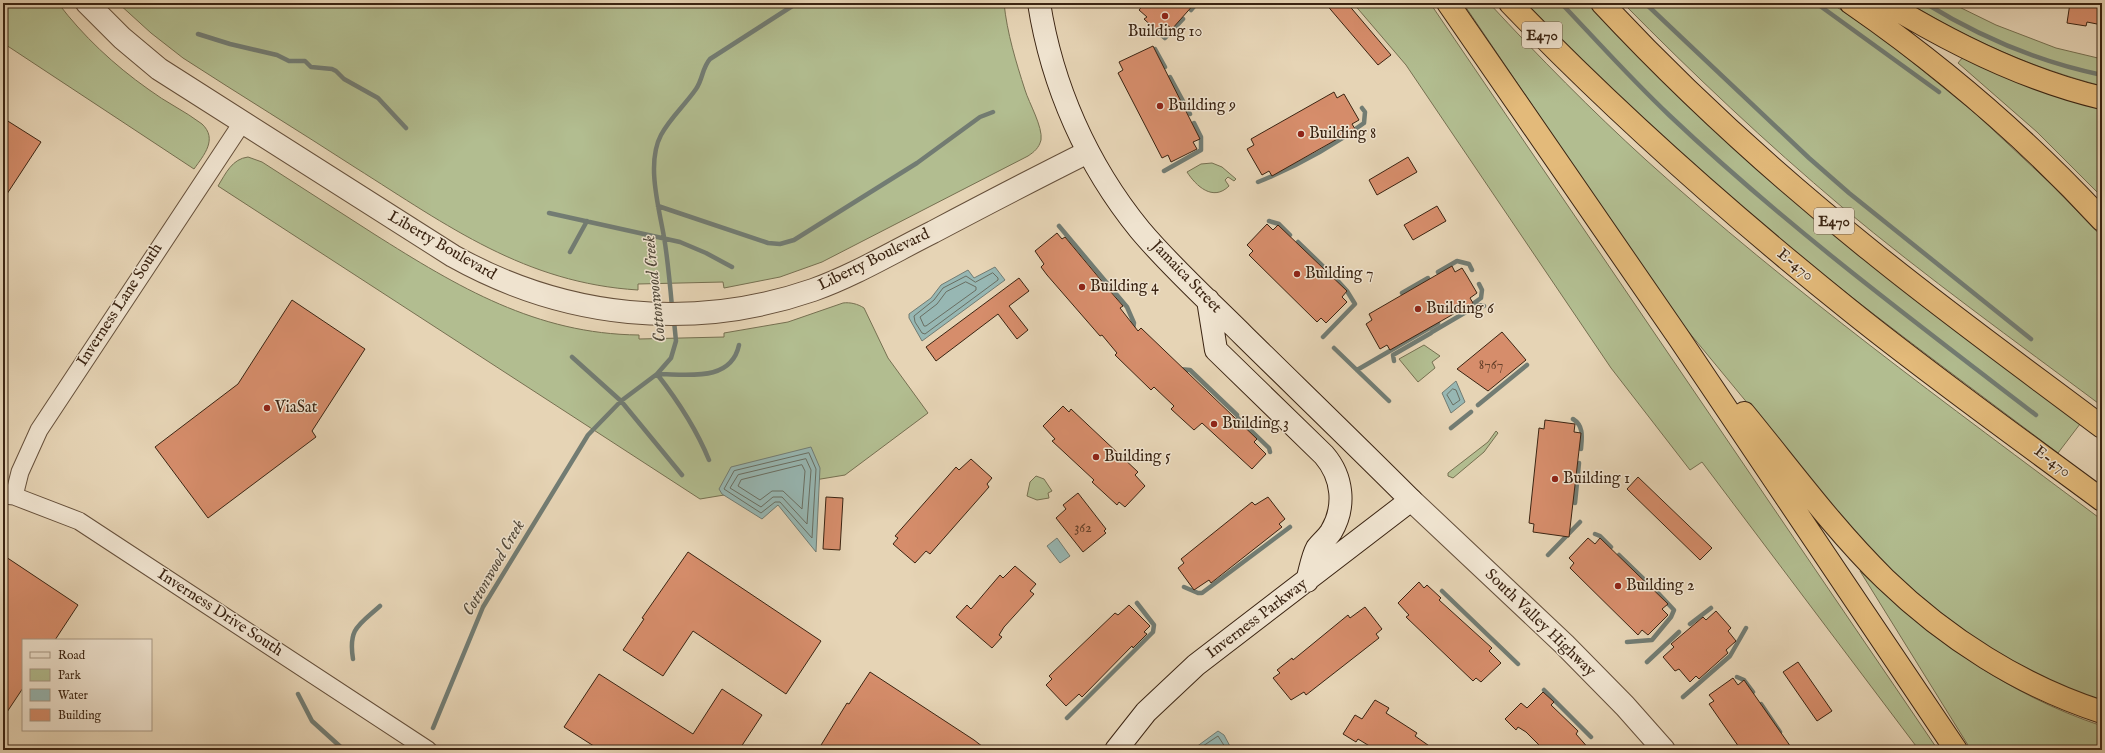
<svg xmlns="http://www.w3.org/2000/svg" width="2105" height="753" viewBox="0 0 2105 753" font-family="'IM FELL English',serif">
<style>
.green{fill:#b2bd90;stroke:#767051}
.water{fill:#97b7b3;stroke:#727c73}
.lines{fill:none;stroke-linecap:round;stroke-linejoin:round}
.shore{stroke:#696e62;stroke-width:1}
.stream{stroke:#727c73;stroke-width:4.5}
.building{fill:#d68d6b;stroke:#3b2412}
.minor-casing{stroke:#66503b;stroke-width:19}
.tertiary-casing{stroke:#66503b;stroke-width:24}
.secondary-casing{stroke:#3b2412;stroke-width:24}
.motorway-casing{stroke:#3b2412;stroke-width:24}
.minor{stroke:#efe3cf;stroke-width:17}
.tertiary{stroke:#efe3cf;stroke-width:22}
.secondary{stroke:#efe3cf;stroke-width:22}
.motorway{stroke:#e3ba7a;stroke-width:22}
.poi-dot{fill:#8f2418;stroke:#efe3cf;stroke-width:1.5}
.labels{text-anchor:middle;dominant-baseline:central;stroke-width:3;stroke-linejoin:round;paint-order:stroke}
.number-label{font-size:14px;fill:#623e28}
.shield{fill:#efe3cf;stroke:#715d4b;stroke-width:1}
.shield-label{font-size:15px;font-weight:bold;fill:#3b2412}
.poi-label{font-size:16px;fill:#3b2412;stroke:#efe3cf;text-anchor:start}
.street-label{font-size:16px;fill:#3b2412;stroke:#efe3cf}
.water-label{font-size:17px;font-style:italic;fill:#52493a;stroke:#efe3cf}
</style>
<rect width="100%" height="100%" fill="#e6d4b5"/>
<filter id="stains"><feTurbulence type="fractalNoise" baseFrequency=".005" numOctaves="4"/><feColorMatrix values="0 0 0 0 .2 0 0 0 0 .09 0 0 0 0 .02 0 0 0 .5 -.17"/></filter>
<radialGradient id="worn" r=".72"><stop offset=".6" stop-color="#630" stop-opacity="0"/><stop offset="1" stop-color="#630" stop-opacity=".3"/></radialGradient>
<path class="green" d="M3 3H58C83 36 114 65 148 89 165 102 185 111 202 124 218 139 204 155 194 169L3 43Z
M118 3H1004C1007 33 1016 62 1025 90 1029 103 1043 127 1041 140 1039 148 1034 152 1028 156L822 262 780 277 724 288 723 282 638 284V290C525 283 448 226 356 168 299 131 240 95 183 58L151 33Z
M1353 3H1430L1938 750H1919L1702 462 1690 470 1611 368 1406 65Z
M1463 3H1489C1539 57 1591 110 1646 160 1790 290 1947 404 2102 520V705L2015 666 1940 616 1867 548 1673 313Z
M1526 3H1589L1636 54 2080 424 2058 453C1977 392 1895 332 1815 268 1714 186 1616 98 1526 3Z
M1623 3H1831L1885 40 1976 114 2052 185 2102 237V406C2015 341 1926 277 1842 207 1766 143 1693 74 1623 3Z
M1909 3H1951L1996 25 2056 48 2102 59V86C2033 68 1969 40 1909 3Z
M1963 57 2102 106V197L2037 132 1958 63Z
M248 157 262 162C299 186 337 210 374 234 458 287 536 334 639 335V339L724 337V333L788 322 843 303C850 302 858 304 864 308L888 358 928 413 845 475 700 499 218 186C226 173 232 159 248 157Z
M1212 163 1222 167 1236 179 1234 181 1228 177 1225 180 1229 186C1213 202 1196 186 1187 172L1201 164Z
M1424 345 1440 356 1432 362 1435 368 1418 382 1399 359Z
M1496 431 1498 433 1484 452 1453 478 1448 476V473L1488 442Z
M1036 476 1044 479 1052 491 1048 493 1049 498 1037 500 1027 496 1030 482Z
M1860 571C1932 639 2006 694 2102 726V750H1971Z"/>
<path class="water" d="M995 267 1005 280 922 341 909 318V314L931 298 941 285 968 270 974 278Z
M1456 381 1465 402 1451 413 1442 393Z
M811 447 820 468 816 552 778 505 762 519 722 494 719 489 731 467Z
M1057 538 1070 556 1060 563 1047 546Z
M1218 731 1224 735 1232 750H1192Z"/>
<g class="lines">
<path class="shore" d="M993 273 998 278V280L925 334 922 333 915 322 914 316 934 300 943 288 966 276 975 282Z
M966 282 976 287V290L926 326H924L920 317 937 304 946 292Z
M1453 389 1456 390 1460 400 1453 405 1447 395Z
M809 453 816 469 812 538 780 502H775L761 513 724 489 734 471Z
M806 459 811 470 807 524 782 497H773L761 507 730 488 738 475Z
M802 465 805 471 802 509 783 491H772L760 500 738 486 741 480Z
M1197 750 1218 736 1227 750"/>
<path class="stream" d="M1561 3C1596 40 1631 79 1669 115 1784 224 1911 319 2036 415
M1645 3 1809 158 1849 193 2031 339
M1816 3 1939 92
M1925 3C1980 37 2039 62 2102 75
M1191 10 1197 3
M1154 28 1165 38 1183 19
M198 34 230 44 277 55 289 61H305L311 67 332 69 336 71 344 79 378 98 406 128
M1155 49 1165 67
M1170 77 1190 114
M1164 171 1201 150V137L1194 123
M1258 182C1295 167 1332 147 1364 123L1365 112 1362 108
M658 206 768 243 780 244 794 240 917 163 980 117 993 112
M549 213 680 242 706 253 732 267
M1269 221 1279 224 1290 235
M1059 226 1127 307 1134 323 1133 330
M1298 242 1329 272
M570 252 587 221
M1438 272 1457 261 1469 264 1472 270
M1402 293 1428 278
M1474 303 1481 298 1482 290 1479 284
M672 307C670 284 668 261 664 237 659 208 646 163 661 135 670 118 685 105 696 89 703 79 702 68 710 59L797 3
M1432 332 1478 305 1484 306
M1323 337 1355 304 1347 291 1337 280
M1334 348 1389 401
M572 357 621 401 682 475
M1394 361 1393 355 1431 333
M1179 369 1190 370 1237 415
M1357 370 1438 323
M657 374C678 401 696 428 709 460
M657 374C686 374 731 383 739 345
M1478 405 1527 365
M1238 418 1269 448 1270 452
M1573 419C1584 426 1582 437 1581 449
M1451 428 1471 412
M1575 503 1579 463
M1595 534 1600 536 1611 547
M1548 555 1580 522
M1619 555 1649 584
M1184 587 1198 593H1202L1290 527
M1442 591 1518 664
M1690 624 1711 608
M1627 642 1652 640 1671 617 1674 610 1658 593
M353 659C348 628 359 625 380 606
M1647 662 1679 632
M1737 677 1744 680 1753 692
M1544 690 1591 737
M298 694 312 721 344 750
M1683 697 1730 656 1746 628
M1761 704 1780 732
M1067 718 1153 632 1154 625 1137 603
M433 728 483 607 588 435 621 401 657 374 671 358 676 341 674 321"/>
</g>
<path class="building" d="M1145 3H1195L1172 29 1166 24 1158 32 1144 19 1147 17 1139 10Z
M1325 3H1347L1391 55 1378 65Z
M2070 3H2102V25L2087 22 2086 26 2067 23Z
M1153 46 1200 139 1193 142 1197 149 1171 162 1168 155 1162 158 1118 73 1123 70 1119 62Z
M1334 92 1337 98 1344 94 1359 120 1352 124 1355 129 1272 176 1269 171 1262 175 1247 149 1254 145 1251 139Z
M3 118 41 142 3 200Z
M1408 157 1417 172 1377 195 1369 180Z
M1437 206 1446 221 1413 240 1404 225Z
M1267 224 1273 230 1278 225 1347 291 1342 297 1347 302 1326 323 1321 318 1317 322 1249 255 1253 251 1247 245Z
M1057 233 1062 239 1065 237 1110 291 1123 306 1120 308 1138 331 1141 328 1257 439 1254 442 1266 454 1252 469 1202 423 1194 430 1183 420 1171 409 1174 406 1154 387 1151 390 1115 355 1117 353 1102 335 1100 336 1047 275 1041 267 1044 264 1035 251Z
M1452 266 1455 272 1462 268 1467 276 1477 293 1470 298 1473 303 1390 350 1387 345 1380 349 1366 324 1372 320 1369 314Z
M1019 278 1029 291 1009 306 1028 330 1017 339 998 314 936 361 926 347Z
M292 300 365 349 312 431 316 437 208 518 155 447 238 384Z
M1502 332 1526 360 1488 391 1457 369Z
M1063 406 1069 412 1071 409 1138 472 1135 475 1145 486 1125 507 1119 502 1117 505 1092 482 1094 480 1052 441 1055 439 1043 426Z
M1545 420 1575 424 1574 432 1581 433 1569 537 1533 532 1534 524 1529 523 1539 428 1544 429Z
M971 459 992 478 987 484 989 487 930 554 926 551 915 563 893 544 898 538 895 536 956 467 959 470Z
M1638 477 1712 548 1700 560 1627 489Z
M1078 493 1106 529 1104 531 1106 533 1083 552 1056 518 1066 509 1063 505Z
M826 497 843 498 840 550 823 549Z
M1268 497 1285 519 1279 524 1282 527 1211 583 1209 580 1194 590 1178 568 1184 563 1181 559 1252 502 1255 505Z
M1588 538 1595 544 1600 538 1668 604 1662 609 1668 615 1648 635 1642 630 1638 635 1570 568 1574 563 1569 558Z
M688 552 821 641 786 694 693 631 663 676 623 650 644 619 642 618Z
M3 555 78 605 55 640H23V688L3 718Z
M1015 566 1036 584 1030 591 1034 594 1004 627 999 635 1002 637 992 648 956 617 967 605 971 609 1000 575 1003 578Z
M1419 582 1424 588 1427 585 1441 598 1439 600 1492 648 1489 651 1501 663 1481 682 1476 678 1473 681 1406 617 1409 615 1398 603Z
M1129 605 1150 626 1144 632 1147 634 1133 648 1132 646 1082 697 1079 694 1066 706 1046 685 1052 679 1049 676 1115 613 1118 615Z
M1365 607 1382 629 1376 634 1379 638 1306 695 1304 692 1291 700 1273 678 1280 673 1277 670 1292 658 1293 660 1348 615 1350 618Z
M1716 611 1731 628 1728 631 1736 641 1726 650 1728 653 1699 679 1696 676 1690 682 1679 669 1675 671 1663 657 1674 647 1671 644 1703 617 1706 620Z
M1798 662 1832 711 1817 721 1783 672Z
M870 672 974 740 987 750H818L847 703 849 704Z
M599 674 693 734 722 689 762 715 739 750H600L564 727Z
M1733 678 1738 685 1744 680 1793 750H1741L1709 704 1714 701 1709 695Z
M1543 692 1554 702 1551 705 1578 731 1576 734 1590 750H1544L1526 732 1518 727 1516 730 1505 719 1521 703 1527 708Z
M1375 700 1389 708 1386 713 1417 733 1415 736 1435 750H1376L1358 739 1356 742 1343 734 1355 715 1362 719Z"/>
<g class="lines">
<g class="minor-casing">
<path id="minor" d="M3 495 14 496 79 521 428 750
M14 496 20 472 39 430 242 123"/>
</g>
<g class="tertiary-casing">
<path id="tertiary" d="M87 3 122 38 159 69 453 256C564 318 691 332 813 290 855 275 893 252 933 232 984 205 1036 178 1088 152
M1411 500 1564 644 1625 706 1664 750"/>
</g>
<g class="secondary-casing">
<path id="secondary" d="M1039 3C1052 86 1087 165 1140 230 1172 268 1210 302 1245 337 1300 391 1356 445 1411 500L1196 665 1146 712 1116 750
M1208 300 1216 350 1324 455C1343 477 1346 507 1331 532 1327 538 1321 543 1317 548 1312 557 1310 571 1307 581"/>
</g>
<g class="motorway-casing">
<path id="motorway" d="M1448 3 1679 338 1956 750
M1510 3C1616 113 1729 213 1847 308 1930 375 2017 437 2102 500
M1602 3C1685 92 1776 175 1871 251 1946 312 2025 369 2102 427
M1851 3C1942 66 2027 139 2102 220
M1886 3C1953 44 2025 80 2102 98
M1744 413C1790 469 1833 528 1885 579 1946 638 2021 686 2102 712"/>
</g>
<use href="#minor" class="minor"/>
<use href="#tertiary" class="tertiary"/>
<use href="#secondary" class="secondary"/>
<use href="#motorway" class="motorway"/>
</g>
<g class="poi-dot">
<circle cx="1165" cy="16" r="4"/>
<circle cx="1160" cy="106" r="4"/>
<circle cx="1301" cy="134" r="4"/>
<circle cx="1297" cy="274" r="4"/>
<circle cx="1082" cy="287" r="4"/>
<circle cx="1418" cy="309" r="4"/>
<circle cx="267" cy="408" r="4"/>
<circle cx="1214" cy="424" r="4"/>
<circle cx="1096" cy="457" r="4"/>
<circle cx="1555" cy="479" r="4"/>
<circle cx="1618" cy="586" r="4"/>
</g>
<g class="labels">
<g class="number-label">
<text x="1491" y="365">8767</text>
<text x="1083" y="528">362</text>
</g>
<g class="shield">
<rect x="1522" y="22" width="40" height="26" rx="3"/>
<rect x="1814" y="208" width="40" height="26" rx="3"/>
</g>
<g class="shield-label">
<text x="1542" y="35">E470</text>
<text x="1834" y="221">E470</text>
</g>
<g class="poi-label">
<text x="1165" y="32" text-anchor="middle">Building 10</text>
<text x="1168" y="106">Building 9</text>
<text x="1309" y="134">Building 8</text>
<text x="1305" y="274">Building 7</text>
<text x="1090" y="287">Building 4</text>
<text x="1426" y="309">Building 6</text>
<text x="275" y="408">ViaSat</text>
<text x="1222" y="424">Building 3</text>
<text x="1104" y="457">Building 5</text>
<text x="1563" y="479">Building 1</text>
<text x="1626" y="586">Building 2</text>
</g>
<g class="street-label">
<text transform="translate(442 246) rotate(30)">Liberty Boulevard</text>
<text transform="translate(874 260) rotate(-26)">Liberty Boulevard</text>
<text transform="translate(1795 265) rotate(39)">E-470</text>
<text transform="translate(1186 277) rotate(46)">Jamaica Street</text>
<text transform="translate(120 305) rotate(-57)">Inverness Lane South</text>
<text transform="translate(2052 462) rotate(37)">E-470</text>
<text transform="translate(220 613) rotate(33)">Inverness Drive South</text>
<text transform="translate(1257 619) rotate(-37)">Inverness Parkway</text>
<text transform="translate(1540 623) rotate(44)">South Valley Highway</text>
</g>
<g class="water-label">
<text transform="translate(655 289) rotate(-96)">Cottonwood Creek</text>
<text transform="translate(494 568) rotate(-60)">Cottonwood Creek</text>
</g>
</g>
<rect width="2105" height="753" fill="none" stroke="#e6d4b5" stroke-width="16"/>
<rect x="4" y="4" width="2097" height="745" fill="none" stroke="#3b2412" stroke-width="2"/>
<rect x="8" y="8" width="2089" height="737" fill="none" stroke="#3b2412"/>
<rect x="22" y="639" width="130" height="92" fill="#efe3cf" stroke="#a79783"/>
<rect x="30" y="652" width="20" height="6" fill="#efe3cf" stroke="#a79783"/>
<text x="58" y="659" font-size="12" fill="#3b2412">Road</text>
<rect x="30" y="669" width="20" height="12" fill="#b2bd90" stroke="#a79783"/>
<text x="58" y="679" font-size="12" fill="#3b2412">Park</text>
<rect x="30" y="689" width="20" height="12" fill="#97b7b3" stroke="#a79783"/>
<text x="58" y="699" font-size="12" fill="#3b2412">Water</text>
<rect x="30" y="709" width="20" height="12" fill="#d68d6b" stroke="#a79783"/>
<text x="58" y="719" font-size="12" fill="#3b2412">Building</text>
<rect width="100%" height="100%" filter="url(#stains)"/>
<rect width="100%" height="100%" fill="url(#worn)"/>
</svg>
